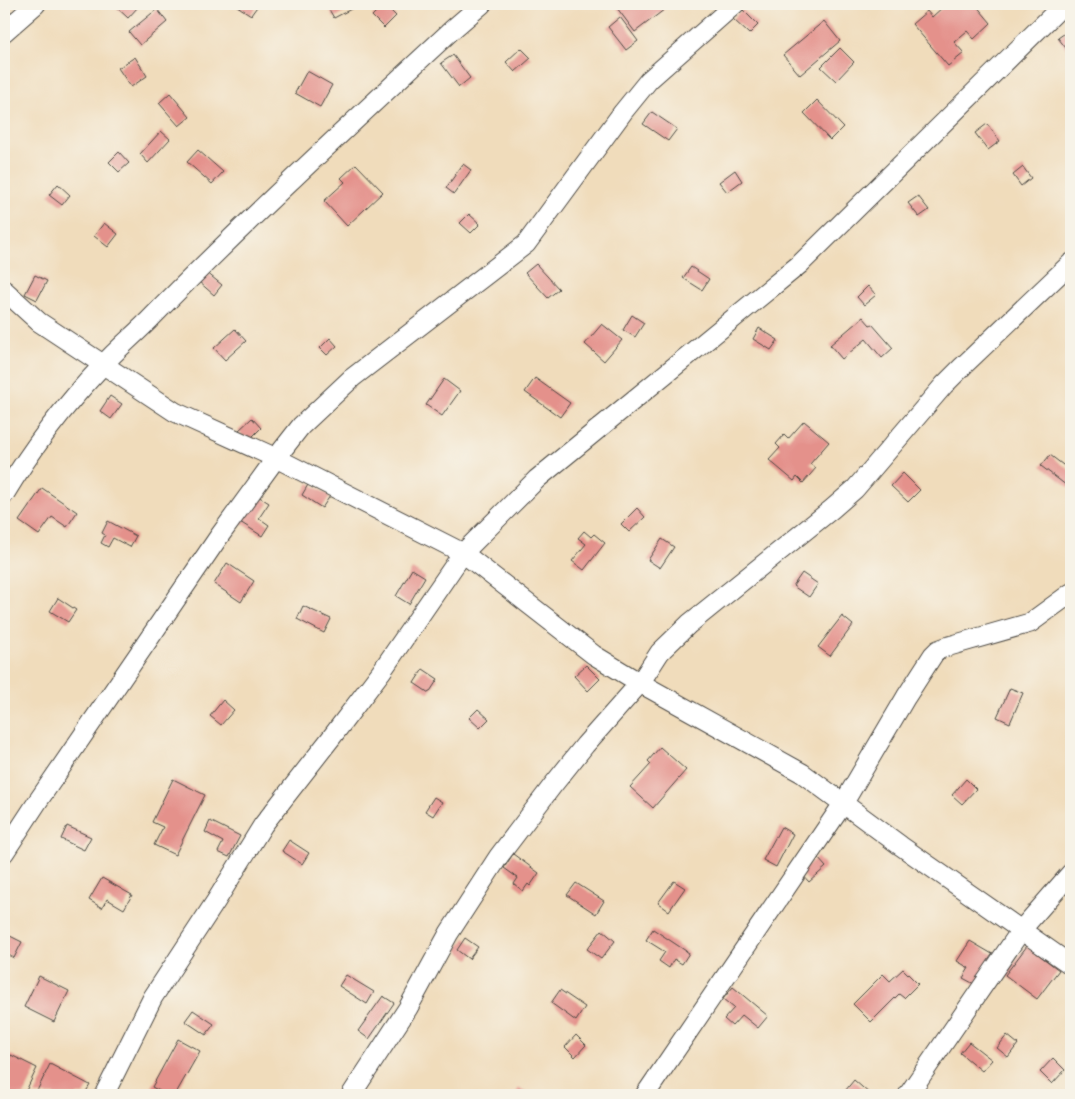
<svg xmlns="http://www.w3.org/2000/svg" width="1075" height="1099" viewBox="0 0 1075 1099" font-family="'Patrick Hand',sans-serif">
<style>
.building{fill:#e4918b}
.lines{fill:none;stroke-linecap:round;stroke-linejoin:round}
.street-casing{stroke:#494641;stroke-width:21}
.street{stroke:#fff;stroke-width:19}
</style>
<rect width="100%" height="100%" fill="#f7f3e8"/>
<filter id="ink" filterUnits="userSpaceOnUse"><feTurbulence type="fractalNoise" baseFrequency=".02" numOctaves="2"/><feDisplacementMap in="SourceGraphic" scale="10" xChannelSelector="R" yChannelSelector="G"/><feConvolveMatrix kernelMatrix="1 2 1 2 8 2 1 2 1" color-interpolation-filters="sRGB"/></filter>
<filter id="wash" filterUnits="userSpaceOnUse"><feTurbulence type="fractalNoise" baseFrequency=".0096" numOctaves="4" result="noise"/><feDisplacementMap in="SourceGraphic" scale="20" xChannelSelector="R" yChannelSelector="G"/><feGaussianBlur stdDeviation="1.12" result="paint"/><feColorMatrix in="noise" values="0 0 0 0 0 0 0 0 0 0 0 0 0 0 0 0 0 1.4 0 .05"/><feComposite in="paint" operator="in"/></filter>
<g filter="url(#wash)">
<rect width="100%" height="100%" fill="#f0dcbb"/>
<g id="blocks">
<path class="building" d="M113 4H134L138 7 128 18Z
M234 4H259L251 15Z
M330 4H351L353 8 334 18 327 6Z
M384 4 396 16 384 28 372 16Z
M614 4H667L669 6 635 32Z
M943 4H975L991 23 974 39 967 31 954 42 964 53 948 66 912 24 927 11 932 17 944 6Z
M157 9 167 22 140 45 129 32Z
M742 9 758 25 749 34 733 19Z
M620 17 638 41 626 50 608 27Z
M824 21 840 41 800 75 783 55Z
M1068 31 1071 35V52L1070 53 1058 38Z
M521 48 531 58 515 72 506 62Z
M840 48 854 62 836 81 821 67Z
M453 55 470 78 459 87 441 63Z
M135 57 147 76 131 87 118 68Z
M307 71 332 85 320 107 295 93Z
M170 93 190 117 179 126 159 103Z
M817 100 843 127 830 140 804 113Z
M652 112 677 129 668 141 643 124Z
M987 124 1000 141 988 150 975 133Z
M161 131 170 139 148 163 140 154Z
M198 150 223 172 212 184 187 162Z
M119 152 129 163 119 172 109 162Z
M356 164 383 192 347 226 324 201 345 182 341 178Z
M463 164 471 170 454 194 446 188Z
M1023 167 1031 178 1021 186 1013 175Z
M735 170 742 181 727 192 719 182Z
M58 184 70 195 62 205 49 195Z
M918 196 929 210 919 217 908 203Z
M469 214 480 224 471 233 460 223Z
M104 223 118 234 108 247 94 236Z
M536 264 559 289 548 298 525 273Z
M691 267 709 279 702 290 683 278Z
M206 272 222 285 214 295 198 281Z
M35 275 47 281 37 300 25 294Z
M868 286 876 295 864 305 857 297Z
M632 315 644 323 635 337 623 330Z
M863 317 870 325 872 324 893 348 882 358 866 339 842 359 830 345Z
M602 324 622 340 604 361 585 344Z
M759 328 778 340 771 350 753 339Z
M235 329 246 341 225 360 214 348Z
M330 338 337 346 327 355 320 348Z
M535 378 570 403 560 417 525 392Z
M444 379 460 391 442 416 426 405Z
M110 396 122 404 111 419 100 411Z
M252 418 261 428 248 441 238 431Z
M804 421 829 442 810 464 816 468 803 483 797 477 794 481 769 460 780 448 776 444 784 435 788 439Z
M1050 455 1071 471V489L1041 466Z
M903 473 920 490 908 502 891 486Z
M309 483 330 496 322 508 302 495Z
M42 488 77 512 67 527 52 517 39 535 19 521Z
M258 496 269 503 259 518 269 525 262 536 240 522Z
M637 508 645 517 629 532 621 524Z
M108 521 136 536 130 547 113 538 108 547 101 543 105 535 102 533Z
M584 531 591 537 594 534 605 543 584 570 572 561 586 544 578 538Z
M662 539 674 547 660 568 648 560Z
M227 563 254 581 241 602 214 584Z
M412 569 425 577 409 604 396 596Z
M802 573 818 584 809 597 793 586Z
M58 598 76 610 68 622 50 611Z
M303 606 331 619 324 633 297 619Z
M842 616 853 625 830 656 818 647Z
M586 665 600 679 588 691 574 676Z
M423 669 438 679 429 693 414 683Z
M1010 688 1023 693 1010 723 997 717Z
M223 700 234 710 221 725 210 716Z
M478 709 489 719 480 728 469 718Z
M660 747 686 770 653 808 630 787 651 764 648 761Z
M173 779 205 795 175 855 154 845 163 827 152 822Z
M966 779 976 789 962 804 952 795Z
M434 797 442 802 433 816 425 811Z
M210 821 240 836 229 857 218 852 223 842 205 832Z
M67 826 91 837 84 850 61 839Z
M781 827 793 834 776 867 763 860Z
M289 840 309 853 302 864 282 851Z
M513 854 539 873 530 886 528 884 523 891 514 884 518 878 504 868Z
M817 857 826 867 809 882 800 872Z
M102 878 132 895 124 909 107 899 102 908 89 900Z
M674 881 685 888 669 911 658 903Z
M576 883 604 901 596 914 567 895Z
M653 929 689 953 682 964 674 959 669 968 659 961 665 952 646 940Z
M602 930 615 941 601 959 587 949Z
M4 933 22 942 14 958 4 953Z
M465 938 478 947 469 959 457 950Z
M970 941 994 955 976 985 963 978 969 968 957 961Z
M1027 946 1059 970 1037 999 1005 975Z
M903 969 918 984 904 998 899 994 871 1022 853 1004 883 974 890 981Z
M346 975 374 992 367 1004 339 986Z
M39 976 69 991 54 1022 24 1007Z
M733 987 768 1016 758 1028 742 1015 732 1026 724 1019 734 1008 723 999Z
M560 990 585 1007 576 1021 551 1003Z
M383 996 394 1003 369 1039 358 1031Z
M193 1010 214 1024 206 1035 185 1021Z
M576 1035 586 1045 575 1057 565 1047Z
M1007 1035 1018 1044 1008 1057 997 1048Z
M178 1039 200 1051 175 1095H167L152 1087Z
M969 1042 992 1060 982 1071 960 1053Z
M11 1055 37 1068 24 1095H13L4 1091V1068Z
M1053 1058 1065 1070 1052 1084 1040 1072Z
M50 1064 90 1085 84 1095H35Z
M854 1080 871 1095H851L845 1091Z
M519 1088 532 1095H515Z"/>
</g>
</g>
<g filter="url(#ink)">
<use href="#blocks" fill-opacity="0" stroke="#494641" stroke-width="1"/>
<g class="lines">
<g class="street-casing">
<path id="street" d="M4 32 36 4
M4 290 39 322 175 412 276 458 463 553 594 655 640 683 802 773 901 846 1071 965
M4 495C32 448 65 405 102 366 118 348 137 333 153 316 250 217 352 123 453 29L482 4
M4 853 38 801 218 538 276 458 301 426 352 378 526 244 623 112 649 80 735 4
M104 1095 153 997 216 901 263 825 331 738 381 672 463 553 537 479 800 264 1064 4
M351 1095 408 1008 449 933 499 856 553 785 585 745 640 683 660 652 689 624 832 509 855 489 944 385 963 366 1071 263
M645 1095 843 804 906 697 933 655 938 650 946 647 1030 623 1071 593
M908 1095 1022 929 1071 873"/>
</g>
<use href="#street" class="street"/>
</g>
</g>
<rect width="1075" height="1099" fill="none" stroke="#f7f3e8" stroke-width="20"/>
</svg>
